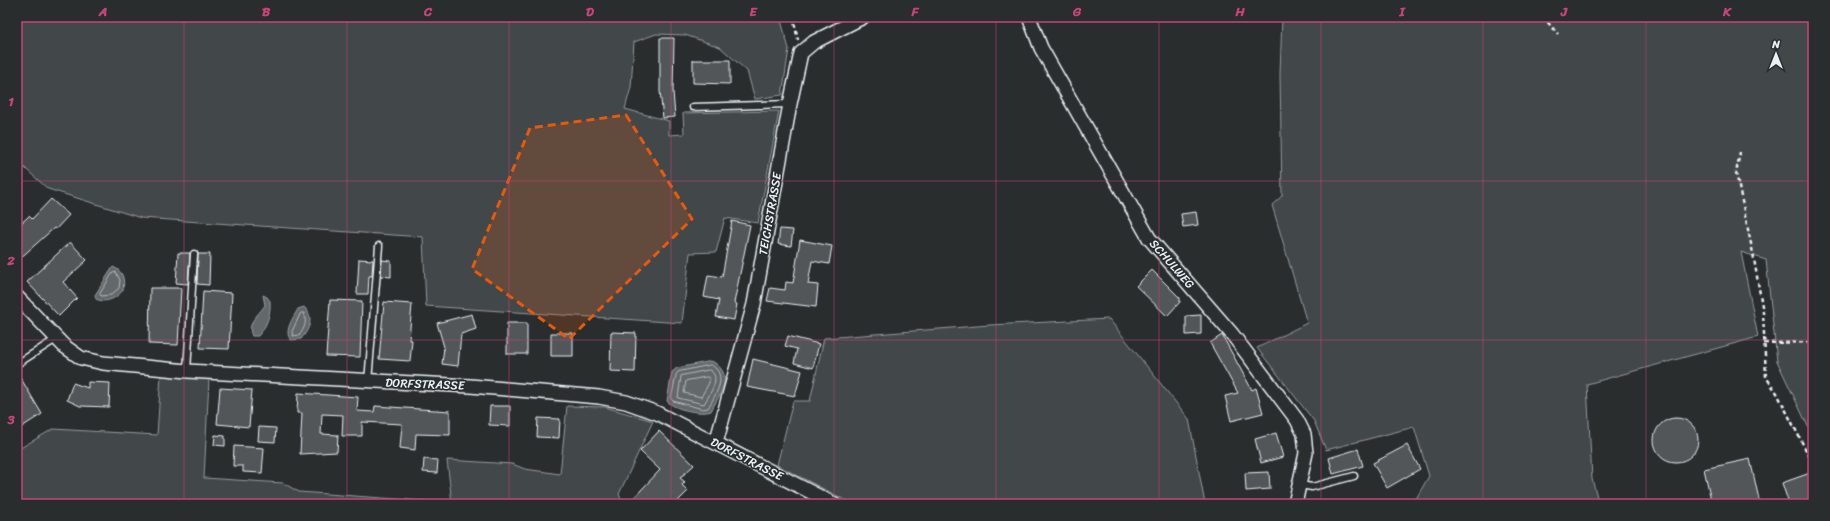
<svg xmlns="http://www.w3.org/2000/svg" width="1830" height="521" viewBox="0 0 1830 521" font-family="Sriracha,sans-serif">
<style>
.green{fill:#424648;stroke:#959ca0}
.water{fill:#63686b;stroke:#989fa3}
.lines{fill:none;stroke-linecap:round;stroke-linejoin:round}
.shore{stroke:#b3bac0;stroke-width:1}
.building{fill:#535759;stroke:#e8f1f8}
.lane-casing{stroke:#e8f1f8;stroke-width:9}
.street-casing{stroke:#e8f1f8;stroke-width:16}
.path{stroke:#e8f1f8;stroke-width:2.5;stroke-dasharray:4 3;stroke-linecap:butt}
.lane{stroke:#2a2d2e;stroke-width:6}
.street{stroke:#2a2d2e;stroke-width:13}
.marked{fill:#e8590c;fill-opacity:0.2;stroke:#e8590c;stroke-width:3;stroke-dasharray:8 5;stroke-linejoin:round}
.grid{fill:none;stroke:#ca437a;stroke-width:1;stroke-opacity:0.55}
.labels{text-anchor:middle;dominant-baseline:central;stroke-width:3;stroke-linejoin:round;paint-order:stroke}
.street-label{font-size:12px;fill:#e8f1f8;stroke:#2a2d2e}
.neatline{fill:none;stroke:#ca437a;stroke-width:1.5}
.grid-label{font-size:13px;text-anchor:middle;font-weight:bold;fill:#ca437a}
</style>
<rect width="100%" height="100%" fill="#2a2d2e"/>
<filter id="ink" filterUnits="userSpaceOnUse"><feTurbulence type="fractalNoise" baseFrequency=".025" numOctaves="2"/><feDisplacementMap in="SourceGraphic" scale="8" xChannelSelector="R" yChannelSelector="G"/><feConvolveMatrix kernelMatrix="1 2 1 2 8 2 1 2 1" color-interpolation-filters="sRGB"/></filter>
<g filter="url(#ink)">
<path class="green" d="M17 17H780L789 49 782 95 755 99 747 71 720 47 685 35 656 34 634 42 631 87 625 109 669 121V135L684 134 683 113 779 111 758 223 725 218 716 252 690 253 682 323 426 306 423 237 141 218 48 189 17 161Z
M1282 17H1813V437L1777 361 1766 260 1741 252 1758 337 1587 384 1592 479 1599 504H1413L1429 476 1414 427 1326 450 1314 421 1257 348 1307 323 1272 205 1282 196 1280 74Z
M1109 319 1189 419 1205 504H853L777 465 793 401H810L824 338 990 325Z
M161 375 209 379 204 478 283 483 299 492 452 503 447 460 512 464 525 469 560 474 567 406 605 407 653 421 619 494 623 504H17V450L53 429 157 435Z"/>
<path class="water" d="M113 267C123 271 125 279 123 290 117 298 106 304 96 299L95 295Z
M263 295 267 297 270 301C271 314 267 326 258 336H252C246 322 259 315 265 305Z
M304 307C315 317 309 330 301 339L291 340C283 332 293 318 298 309Z
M712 361C735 375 721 392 711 411 701 415 673 409 667 401L672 372 677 368Z"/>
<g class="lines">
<path class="shore" d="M113 273 116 272 120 280 119 288 111 295 101 296 100 294Z
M301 313H304C307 322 305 328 299 335L293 336 292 332Z
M711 365C729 375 716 394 708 408L703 409 673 401 671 399 676 375 678 372Z
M709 370C723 376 709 395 704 404L678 398 681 376Z
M707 377 709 378V383L701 397 684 393 686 381Z"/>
</g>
<path class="building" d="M660 38H674L673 91 675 117 663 118 660 91Z
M693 60H730V84L693 83Z
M51 199 69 215 56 229 54 228 17 261V227L29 216 32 219Z
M1196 212 1198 225 1183 227 1181 214Z
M732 221 750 225 734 303 737 304 734 320 716 317 719 300 704 297 708 275 722 277Z
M780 229 793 230 791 246 778 244Z
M800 240 832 246 829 264 812 261 808 284 818 285 816 307 767 301 770 288 785 290 786 282 793 283Z
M70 242 87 260 63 282 77 298 59 316 27 282Z
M178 253H190L188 284 176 283Z
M198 254H210L209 285 197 284Z
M359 259 373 260 372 276H369L368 294H357Z
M382 260 391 261V277L381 276Z
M1152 270 1180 298V302L1167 316 1136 286Z
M150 288H181L178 345 149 344Z
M203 291 232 293 229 349 200 348Z
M330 300 362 301 360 357 326 356Z
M384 302 412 304 409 340H412L410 361 379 359Z
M472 314 476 329 461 334 458 366 442 364 444 347 437 323Z
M1201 315V334L1186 335V316Z
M507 323H527V354H507Z
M611 332 636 333 635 372 610 371Z
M551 333H573V356H551Z
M1222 335 1252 390 1256 388 1263 413 1231 421 1225 396 1238 393 1210 343Z
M788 336 819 344 813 368 794 363 797 349 785 346Z
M753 359 802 371 795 396 747 387Z
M17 372 42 414 17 430Z
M88 382 110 383 109 407 80 406 67 400 73 383 88 388Z
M220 388 252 390 249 427 217 424Z
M298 393 358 397 357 411 374 412 375 406 450 411V435L416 434 415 450 400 448 402 424 362 422V436H342L343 415 322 414 321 434 338 435 337 452 300 454 302 413H297Z
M490 406H510V426L489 425Z
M538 418 560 419 559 438 537 437Z
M1654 440a22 22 0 1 1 44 0a22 22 0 1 1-44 0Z
M259 427 276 428 275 442 258 441Z
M659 431 694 465 680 478 685 482 682 485 688 491 675 504H628L660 470 640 451Z
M1276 433 1283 457 1261 463 1255 439Z
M215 435 225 436V446L214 445Z
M1407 445 1420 469 1387 488 1373 463Z
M234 446 264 448 262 473 243 472V466H233Z
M1358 449 1363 466 1333 474 1329 458Z
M424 459 438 460 437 473 423 472Z
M1750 459 1760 504H1712L1704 469Z
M1269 472 1270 489 1246 491 1245 473Z
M1813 472V504H1789L1782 483Z"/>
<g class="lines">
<g class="lane-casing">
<path id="lane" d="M693 107 790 104
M17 364 56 339
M187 371 194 254
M368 382 379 246
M1300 485 1312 487 1354 476"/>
</g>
<g class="street-casing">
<path id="street" d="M1029 17 1041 48 1149 238 1232 334 1297 420 1304 434 1306 453 1295 504
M17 297 64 346 81 358 103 363 187 371 470 386 599 397 626 402 657 413 834 504
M716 443 754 304 790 104 801 53 814 42 863 17"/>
</g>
<path class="path" d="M793 17 798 40
M1543 17 1558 34
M1740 152 1736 173 1753 253 1763 312 1766 377 1777 393 1813 464
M1764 343 1813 342"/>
<use href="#lane" class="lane"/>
<use href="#street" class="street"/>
</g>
</g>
<path class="marked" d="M626 115 692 219 569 339 472 269 530 128Z"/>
<path class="grid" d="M184 17V504M347 17V504M509 17V504M671 17V504M834 17V504M996 17V504M1159 17V504M1321 17V504M1483 17V504M1646 17V504M17 181H1813M17 340H1813"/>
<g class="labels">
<g class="street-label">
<text transform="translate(770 214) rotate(-80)">TEICHSTRASSE</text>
<text transform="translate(1172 264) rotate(49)">SCHULWEG</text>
<text transform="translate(425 384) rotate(2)">DORFSTRASSE</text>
<text transform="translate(747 459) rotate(27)">DORFSTRASSE</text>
</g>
</g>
<rect width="1830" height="521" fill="none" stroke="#2a2d2e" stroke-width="44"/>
<g transform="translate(1776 54)" stroke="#2a2d2e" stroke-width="3" paint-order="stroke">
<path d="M0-3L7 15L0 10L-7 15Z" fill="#e8f1f8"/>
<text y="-6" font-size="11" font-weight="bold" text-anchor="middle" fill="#e8f1f8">N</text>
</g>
<rect x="22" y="22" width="1786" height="477" class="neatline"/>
<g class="grid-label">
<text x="103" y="16">A</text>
<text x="266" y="16">B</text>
<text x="428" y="16">C</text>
<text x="590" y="16">D</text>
<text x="753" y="16">E</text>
<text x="915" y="16">F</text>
<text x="1077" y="16">G</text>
<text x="1240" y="16">H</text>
<text x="1402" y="16">I</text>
<text x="1564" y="16">J</text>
<text x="1727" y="16">K</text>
<text x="11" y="106">1</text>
<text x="11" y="265">2</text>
<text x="11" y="424">3</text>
</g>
</svg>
